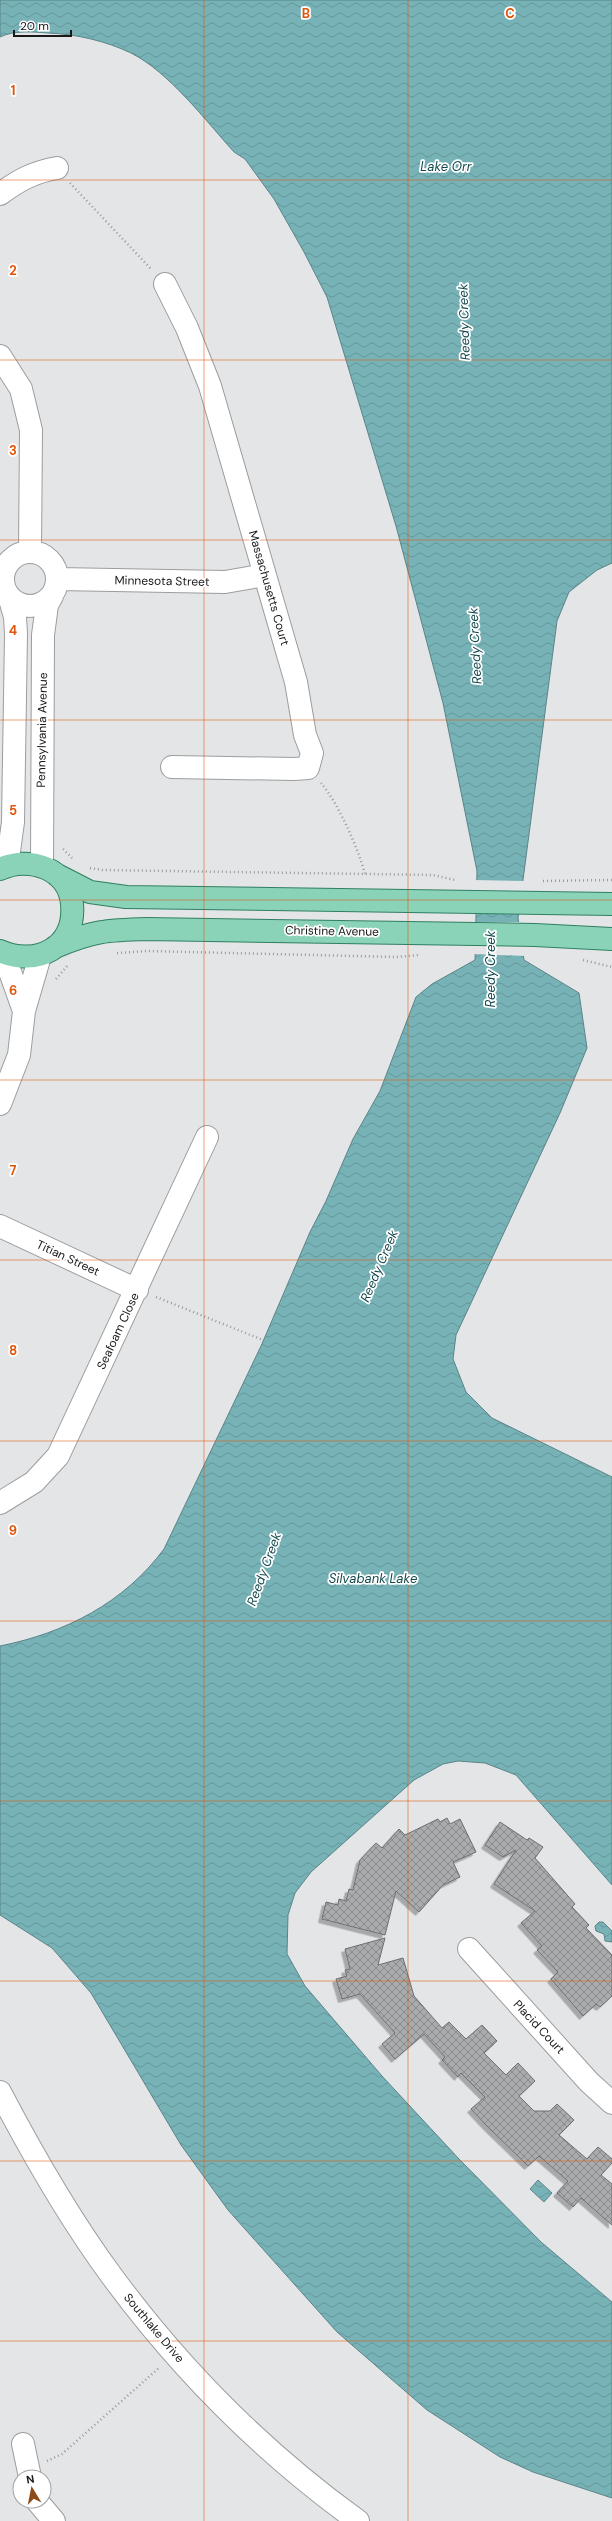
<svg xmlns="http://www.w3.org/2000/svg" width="612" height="2521" viewBox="0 0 612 2521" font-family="'DM Sans',sans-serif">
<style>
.water{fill:url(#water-waves);stroke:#5b8488}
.pier{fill:#e3e5e7}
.building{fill:url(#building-cross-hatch);stroke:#6c6e70;filter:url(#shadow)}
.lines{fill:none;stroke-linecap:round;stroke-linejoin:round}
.minor-casing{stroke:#9b9d9f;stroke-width:24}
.major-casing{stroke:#307f62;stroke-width:24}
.path{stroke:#999a9c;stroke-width:2.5;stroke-dasharray:1 3;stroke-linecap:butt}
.minor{stroke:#fff;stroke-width:22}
.major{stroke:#8bd3b8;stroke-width:22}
.grid{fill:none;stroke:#de560d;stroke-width:1;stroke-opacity:0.55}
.labels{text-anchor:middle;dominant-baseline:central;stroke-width:3.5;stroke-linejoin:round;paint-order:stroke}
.street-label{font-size:12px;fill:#19191a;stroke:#fff}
.water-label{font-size:13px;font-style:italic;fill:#13494d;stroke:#fff}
.grid-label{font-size:13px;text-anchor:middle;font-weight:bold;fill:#de560d;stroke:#fff;stroke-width:3.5;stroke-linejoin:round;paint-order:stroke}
</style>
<defs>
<pattern id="water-waves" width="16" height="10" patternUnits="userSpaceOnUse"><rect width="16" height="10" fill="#77b2b7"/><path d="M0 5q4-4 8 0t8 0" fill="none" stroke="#66989d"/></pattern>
<pattern id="building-cross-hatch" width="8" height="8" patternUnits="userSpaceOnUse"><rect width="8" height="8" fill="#a9abad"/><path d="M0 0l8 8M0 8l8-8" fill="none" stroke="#898a8c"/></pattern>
<filter id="shadow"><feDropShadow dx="-3.5" dy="3.5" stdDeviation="0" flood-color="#0004"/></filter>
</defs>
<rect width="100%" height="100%" fill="#e3e5e7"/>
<path class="water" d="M0 0H612V563L597 570 569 592 557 621 518 918 524 960 579 993 587 1048 560 1113 456 1335 453 1359 466 1392 492 1418 612 1477V1885L516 1775 485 1763 458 1761 443 1764 414 1780 311 1872 295 1893 288 1915 287 1954 305 1986 382 2076 459 2159 541 2242 612 2302V2498L533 2472 500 2457 427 2410 337 2332 228 2210 181 2145 91 1993 52 1948 0 1915V1646C65 1633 124 1603 164 1549L261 1346 310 1232 326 1201 353 1139 380 1091 416 997 432 984 475 960 477 871 443 703 396 526 327 297 304 252 274 199 245 159 234 152C206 121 169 72 131 53 106 41 76 34 48 33 34 32 14 30 0 37Z
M599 1922H603L612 1931V1942L605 1941 604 1934 596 1931 595 1926Z
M538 2180 552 2193 544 2202 530 2189Z"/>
<path class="pier" d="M474 880 526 881 521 912 474 913Z
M474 922H521L525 956 473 954Z"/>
<path class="building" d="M447 1818 450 1824 460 1819 476 1852 453 1862 460 1877 443 1885 419 1912 396 1891 385 1935 322 1919 326 1902 338 1905 339 1899 346 1901 349 1889 353 1890 360 1860 376 1843 382 1848 399 1829 405 1835 438 1819 440 1822Z
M500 1822 527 1840 529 1838 543 1847 535 1858 575 1904 572 1907 589 1925 586 1928 612 1955V1996L600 2007 596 2004 583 2016 551 1979 558 1972 537 1950 542 1946 521 1923 535 1911 494 1884 516 1850 503 1857 485 1845Z
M385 1938 378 1965 403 1958 414 1996 442 2028 449 2022 466 2039 482 2025 497 2041 484 2053 506 2075 518 2063 535 2081 519 2096 534 2111H550L557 2104 574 2120 559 2135 587 2159 598 2147 612 2159V2163L601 2175 612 2184V2225L581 2198 573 2207 557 2193 568 2181 539 2156 528 2166 487 2126 471 2109 485 2097 461 2073 458 2077 442 2060 445 2057 424 2034 395 2059 382 2044 395 2033 360 1994 342 1999 336 1979 347 1976 345 1970 350 1969 345 1949Z"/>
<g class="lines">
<g class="minor-casing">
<path id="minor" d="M0 194C19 180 34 172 57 168
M165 284 187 328 210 386 296 682 305 735 312 753 308 768 294 769 172 767
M0 356 21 389 31 430 30 552
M3 579a27 27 0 1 1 54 0a27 27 0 1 1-54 0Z
M58 579 225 582 265 575
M7 866 13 822 16 634 15 617 9 596
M42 866 43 635 47 605 52 596
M0 952 9 969 24 1011
M0 1104 19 1055 24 1011 40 956
M0 1226 137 1290
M0 1503 34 1482 58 1456 207 1137
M469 1949 589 2082 612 2103
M0 2092C33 2155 69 2218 111 2275 180 2369 264 2453 358 2521
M23 2444 30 2477
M37 2501 54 2521"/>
</g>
<g class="major-casing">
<path id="major" d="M0 869C29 855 69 869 72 904 76 948 36 967 0 951
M57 875 90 892 126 897 612 904
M55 947C92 931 107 930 147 929L535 935 612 939"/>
</g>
<path class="path" d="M70 183 152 270
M321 783C337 801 359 850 365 874
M63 849 72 858
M90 868 102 870 433 875 455 880
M543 881 612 880
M117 953 147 951 396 957 419 955
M583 960 612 967
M56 979 68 965
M156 1297 263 1340
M47 2461 62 2454 160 2367"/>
<use href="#minor" class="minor"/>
<use href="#major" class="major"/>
</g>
<path class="grid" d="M204 0V2521M408 0V2521M0 180H612M0 360H612M0 540H612M0 720H612M0 900H612M0 1080H612M0 1260H612M0 1441H612M0 1621H612M0 1801H612M0 1981H612M0 2161H612M0 2341H612"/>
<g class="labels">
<g class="street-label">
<text transform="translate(162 581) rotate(1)">Minnesota Street</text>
<text transform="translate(269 588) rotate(74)">Massachusetts Court</text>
<text transform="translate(42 730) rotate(-89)">Pennsylvania Avenue</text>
<text transform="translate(332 931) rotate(1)">Christine Avenue</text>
<text transform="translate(68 1258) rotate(25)">Titian Street</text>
<text transform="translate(118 1331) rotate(-65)">Seafoam Close</text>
<text transform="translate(539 2027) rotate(47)">Placid Court</text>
<text transform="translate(154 2328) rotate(50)">Southlake Drive</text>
</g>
<g class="water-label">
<text x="446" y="166">Lake Orr</text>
<text transform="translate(464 322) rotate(-92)">Reedy Creek</text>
<text transform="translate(475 646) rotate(-93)">Reedy Creek</text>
<text transform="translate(490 969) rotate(-90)">Reedy Creek</text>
<text transform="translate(379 1266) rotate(-67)">Reedy Creek</text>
<text transform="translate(264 1569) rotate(-70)">Reedy Creek</text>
<text x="373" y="1578">Silvabank Lake</text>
</g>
</g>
<g class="grid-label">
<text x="306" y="18">B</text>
<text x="510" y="18">C</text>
<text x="13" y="95">1</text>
<text x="13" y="275">2</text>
<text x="13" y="455">3</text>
<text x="13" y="635">4</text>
<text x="13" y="815">5</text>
<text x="13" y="995">6</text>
<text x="13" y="1175">7</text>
<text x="13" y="1355">8</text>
<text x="13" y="1535">9</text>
</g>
<g transform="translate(32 2489) rotate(350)"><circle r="19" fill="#ffffff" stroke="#a3a3a3"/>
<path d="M0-3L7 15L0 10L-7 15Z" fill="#8d4b19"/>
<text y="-6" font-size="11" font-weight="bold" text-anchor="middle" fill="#19191a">N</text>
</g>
<path d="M14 30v6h57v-6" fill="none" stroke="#19191a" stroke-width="2"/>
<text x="20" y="30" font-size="12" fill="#19191a" stroke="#ffffff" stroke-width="3" paint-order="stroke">20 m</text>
</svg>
